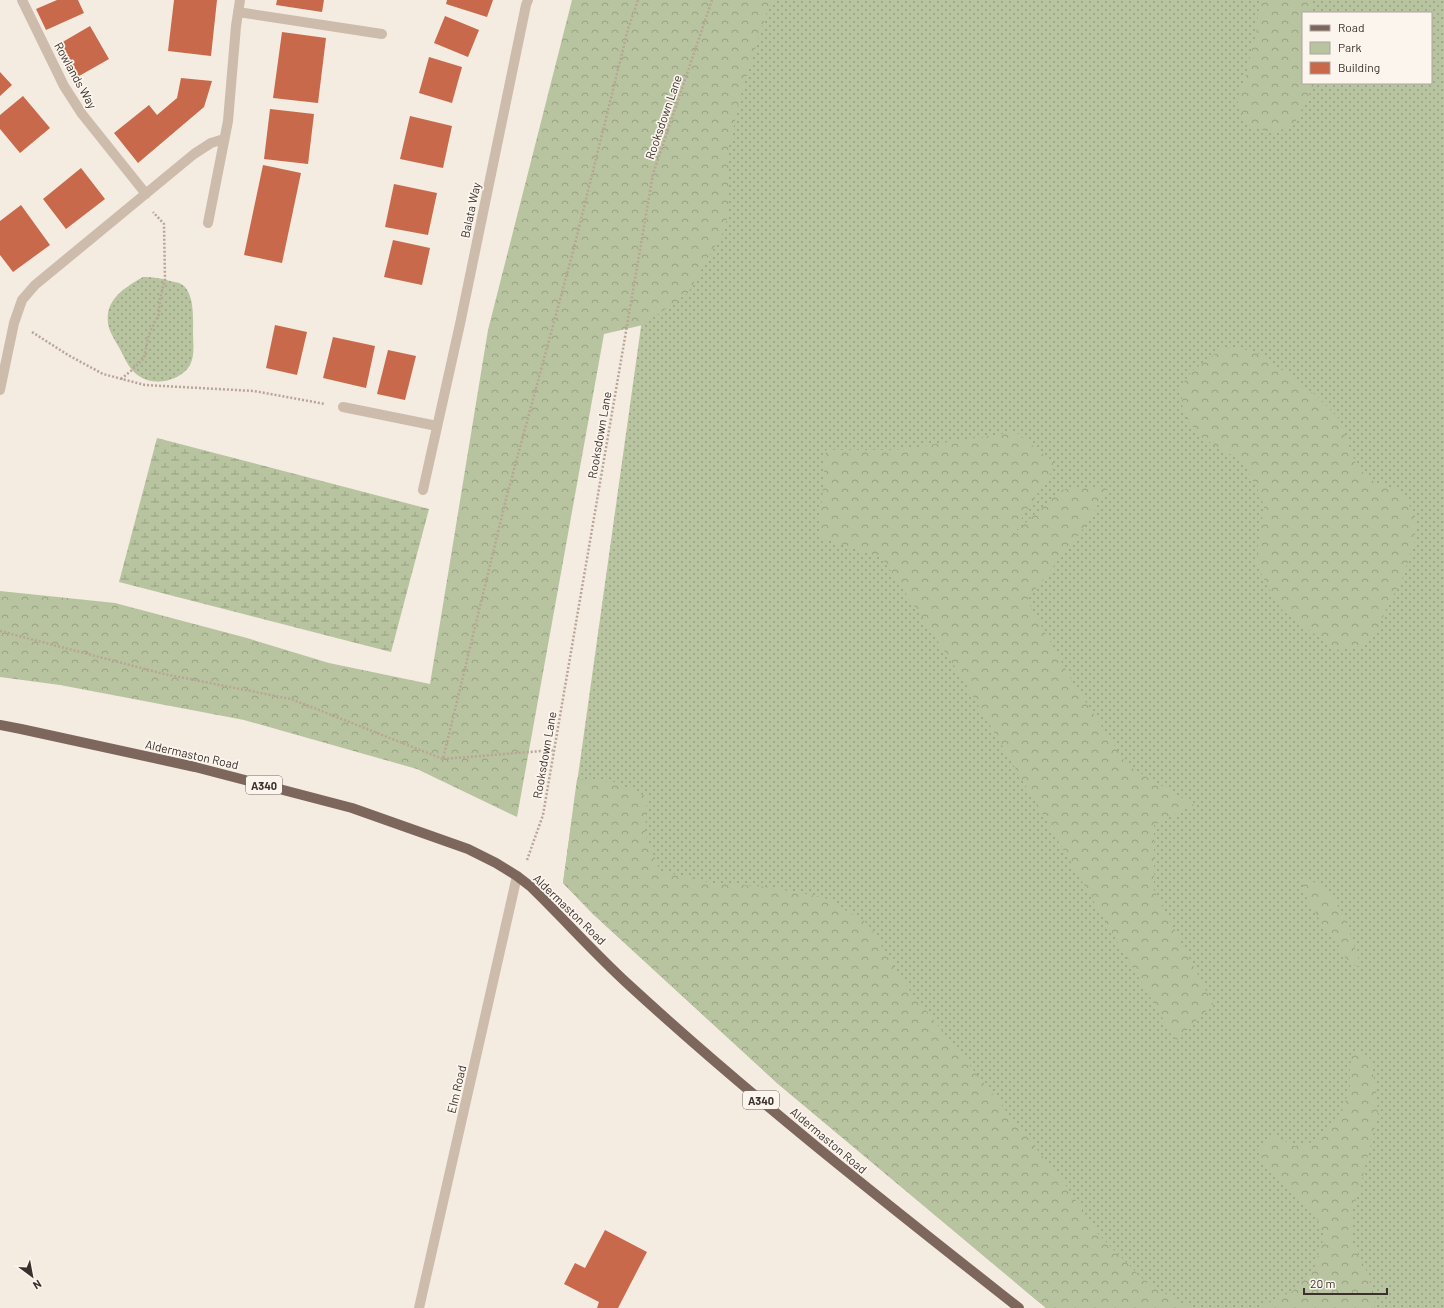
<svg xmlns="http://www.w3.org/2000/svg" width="1444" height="1308" viewBox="0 0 1444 1308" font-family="Barlow,sans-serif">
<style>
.green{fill:url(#green-dots);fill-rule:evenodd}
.forest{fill:url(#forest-crowns)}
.wetland{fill:url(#wetland-marsh)}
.building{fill:#c8694b}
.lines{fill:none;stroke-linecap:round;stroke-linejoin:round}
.path{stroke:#b9a596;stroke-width:2.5;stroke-dasharray:2 2;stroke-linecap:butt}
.minor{stroke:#cdbbac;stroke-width:10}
.major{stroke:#7d675c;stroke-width:10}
.labels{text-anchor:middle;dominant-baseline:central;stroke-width:3.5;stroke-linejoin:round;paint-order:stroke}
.shield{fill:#fbf5ee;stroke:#756b66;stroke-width:1}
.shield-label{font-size:11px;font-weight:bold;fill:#3b302b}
.street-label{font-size:12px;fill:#3b302b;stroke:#fbf5ee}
</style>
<defs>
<pattern id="green-dots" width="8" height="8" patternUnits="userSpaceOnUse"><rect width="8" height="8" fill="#b8c4a0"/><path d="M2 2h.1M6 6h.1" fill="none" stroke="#97a083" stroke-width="1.8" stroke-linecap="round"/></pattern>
<pattern id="forest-crowns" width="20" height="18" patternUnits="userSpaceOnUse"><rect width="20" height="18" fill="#b8c4a0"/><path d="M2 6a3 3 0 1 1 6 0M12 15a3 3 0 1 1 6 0" fill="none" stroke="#97a083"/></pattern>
<pattern id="wetland-marsh" width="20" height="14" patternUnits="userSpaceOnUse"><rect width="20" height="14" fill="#b8c4a0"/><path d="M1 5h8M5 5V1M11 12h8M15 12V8" fill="none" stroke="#97a083"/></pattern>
</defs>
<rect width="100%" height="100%" fill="#f4ebe1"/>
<path class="green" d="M726 0H1444V1308H1046L777 1083 593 914 563 883 661 184ZM1303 13H1431V83H1303Z
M143 277C153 277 160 278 170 281 173 282 178 282 181 284 195 292 193 319 193 332 193 342 195 356 190 365 181 381 154 387 139 376 131 371 127 363 123 355 119 346 112 337 109 328 102 301 124 288 143 277Z"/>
<path class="forest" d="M572 0H772L768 9 743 87 729 146V205L725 229 688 293 643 325 604 334 517 817 417 769 244 720 60 685 0 677V591L115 603 247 638 329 663 430 684 488 330Z
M1260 0H1311L1312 13H1303V83H1315L1295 123 1277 132 1263 130 1245 124 1237 99 1246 75 1256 33Z
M1224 347 1254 351 1285 372 1317 396 1339 419 1357 467 1371 480 1400 491 1415 514V541L1402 579 1387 607 1377 630 1362 646 1336 650 1282 610 1266 584 1256 561 1264 506 1258 490 1243 462 1198 435 1183 412 1181 386 1192 371Z
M1016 432 1056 465 1009 538 1061 490 1110 486 1080 533 1027 600 1072 681 1127 765 1194 805 1154 825V890L1213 1004 1176 1041 961 676 882 558 819 537 826 450H895Z
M577 779 615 782 647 797 645 834 660 871 713 883 766 887 823 897 867 923 908 988 1067 1187 1099 1235 1148 1284 1191 1308H1046L777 1083 593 914 563 883Z
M1302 878C1307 880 1313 881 1317 884 1344 901 1351 938 1361 966H1352L1344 956 1339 945 1329 936 1304 893Z
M1352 1051 1369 1056 1376 1088 1378 1115 1361 1183 1352 1213 1351 1242 1365 1267 1374 1294 1375 1308H1258L1293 1291 1314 1268 1324 1237 1316 1215 1260 1159 1262 1144 1276 1136 1294 1146 1318 1141 1340 1117 1350 1088V1066Z"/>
<path class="wetland" d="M157 438 429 509 391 652 119 582Z"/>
<path class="building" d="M57 0H78L84 13 46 30 36 9Z
M174 0H217L211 56 168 51Z
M277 0H324L322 12 276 5Z
M447 0H493L487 17 446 4Z
M445 16 479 30 468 57 434 43Z
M90 26 109 59 72 80 54 47Z
M282 32 326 38 318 103 273 98Z
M429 57 462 67 452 103 419 93Z
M0 72 12 85 0 96Z
M181 78 212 81 204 107 138 163 114 133 149 105 157 115 177 98Z
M23 96 50 128 20 153 0 129V115Z
M270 109 314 114 308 164 264 159Z
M410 116 452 126 443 168 400 159Z
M263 165 301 173 282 263 244 255Z
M81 168 105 199 66 229 43 199Z
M394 184 437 193 428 235 385 227Z
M21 205 50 245 13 272 0 255V221Z
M393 240 430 248 422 285 384 277Z
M275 325 307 332 297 375 266 368Z
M333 337 375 346 366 388 323 378Z
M388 350 416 356 405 400 377 394Z
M605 1230 647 1252 618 1308H597L599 1302 564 1284 575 1263 585 1268Z"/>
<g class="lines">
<path class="path" d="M32 332 68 355 103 374 145 385 254 391 325 404
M121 379 132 370 144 358 149 334 159 314 160 298 165 280 164 224 153 212
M0 631 164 674 291 699 443 759 506 499 574 248 628 29 638 0
M443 759 554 750
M527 860 543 815 653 174 712 0"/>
<path class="minor" d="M22 0 64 86 82 114 146 194
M238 12 382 34
M208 223 228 121 236 26 240 0
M0 390 14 323 22 300 35 285 194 154 211 143 224 139
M343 407 437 426
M423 490 460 324 526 5 528 0
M419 1308 517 876"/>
<path class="major" d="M0 725 21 729 195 767 352 808 468 849 496 863 517 876 530 886C563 918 594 953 629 985 753 1099 886 1203 1019 1308"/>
</g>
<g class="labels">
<g class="shield">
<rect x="246" y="776" width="36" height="18" rx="3"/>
<rect x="743" y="1091" width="36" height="18" rx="3"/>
</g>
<g class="shield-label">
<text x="264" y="785">A340</text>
<text x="761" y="1100">A340</text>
</g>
<g class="street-label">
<text transform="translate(76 75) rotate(61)">Rowlands Way</text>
<text transform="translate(663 117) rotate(-71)">Rooksdown Lane</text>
<text transform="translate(470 210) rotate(-78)">Balata Way</text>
<text transform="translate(599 435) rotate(-80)">Rooksdown Lane</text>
<text transform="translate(192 754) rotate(13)">Aldermaston Road</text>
<text transform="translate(544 755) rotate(-80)">Rooksdown Lane</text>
<text transform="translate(570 909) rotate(44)">Aldermaston Road</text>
<text transform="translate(456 1089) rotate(-77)">Elm Road</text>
<text transform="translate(829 1140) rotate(40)">Aldermaston Road</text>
</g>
</g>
<rect x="1302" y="12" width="130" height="72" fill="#fbf5ee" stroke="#aea6a0"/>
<rect x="1310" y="25" width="20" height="6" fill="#7d675c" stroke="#aea6a0"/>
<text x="1338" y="32" font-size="12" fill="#3b302b">Road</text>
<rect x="1310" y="42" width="20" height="12" fill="#b8c4a0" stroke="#aea6a0"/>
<text x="1338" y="52" font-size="12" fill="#3b302b">Park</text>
<rect x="1310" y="62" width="20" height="12" fill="#c8694b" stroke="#aea6a0"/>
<text x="1338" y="72" font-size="12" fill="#3b302b">Building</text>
<g transform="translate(32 1276) rotate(148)" stroke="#fbf5ee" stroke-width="3" paint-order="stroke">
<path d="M0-3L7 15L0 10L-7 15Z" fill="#3b302b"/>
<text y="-6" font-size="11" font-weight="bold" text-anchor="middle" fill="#3b302b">N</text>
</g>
<path d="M1304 1288v6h83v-6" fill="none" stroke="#3b302b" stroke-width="2"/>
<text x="1310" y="1288" font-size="12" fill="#3b302b" stroke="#fbf5ee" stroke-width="3" paint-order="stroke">20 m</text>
</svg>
